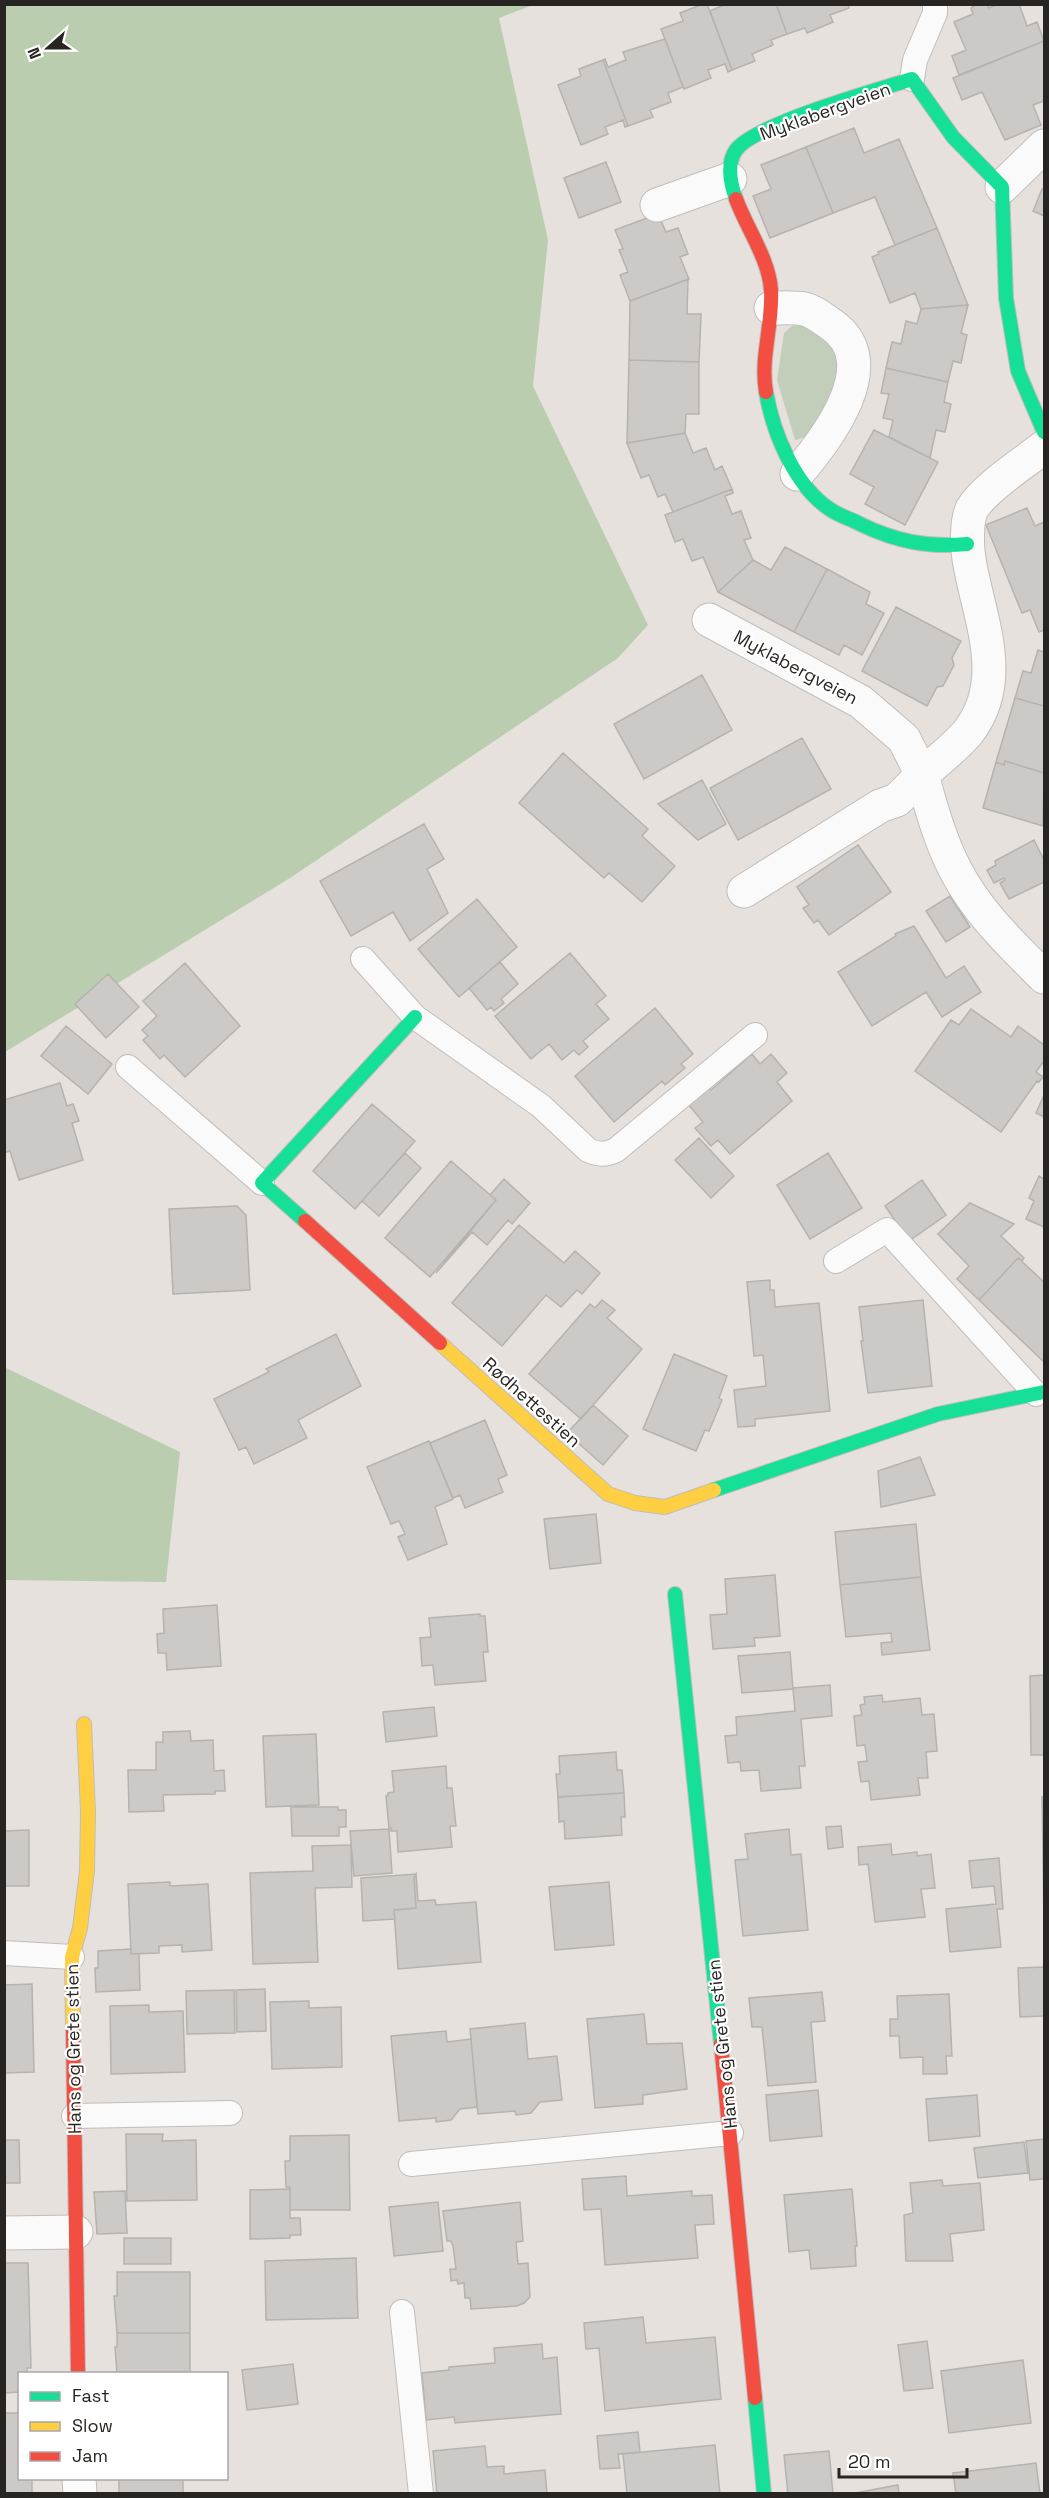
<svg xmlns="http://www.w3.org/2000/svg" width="1049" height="2498" viewBox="0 0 1049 2498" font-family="'Space Grotesk',sans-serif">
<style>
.green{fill:#c2cdba}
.forest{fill:#bbcdaf}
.building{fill:#cdc9c7;stroke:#b6b2ae;stroke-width:1.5}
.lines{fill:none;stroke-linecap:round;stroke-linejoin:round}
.lane-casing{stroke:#c1bdba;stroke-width:26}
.street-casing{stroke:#c1bdba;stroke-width:35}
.fast-casing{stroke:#c1bdba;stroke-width:16}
.slow-casing{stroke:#c1bdba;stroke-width:16}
.jam-casing{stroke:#c1bdba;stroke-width:16}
.lane{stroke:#fbfafa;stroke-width:24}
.street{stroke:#fbfafa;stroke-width:33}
.fast{stroke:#16e098;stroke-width:14}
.slow{stroke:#ffcf43;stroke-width:14}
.jam{stroke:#f24e42;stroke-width:14}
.labels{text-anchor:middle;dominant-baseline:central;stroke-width:4.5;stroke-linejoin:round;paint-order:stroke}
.street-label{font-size:18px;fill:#282421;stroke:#fff}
</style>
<rect width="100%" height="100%" fill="#e6e1dd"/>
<path class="green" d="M804 325 814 327 839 355C837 370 837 387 833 402 829 414 809 440 795 440L777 380 784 333 792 326Z"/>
<path class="forest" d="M5 5H533L499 18 548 240 533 386 648 625 618 658 290 878 5 1052Z
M4 1367 180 1452 166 1582 5 1580Z"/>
<path class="building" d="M703 4H707L732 70 728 72 725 64 708 70 711 78 684 89 661 29 683 21 680 13Z
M726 4H776L787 34 771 40 773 45 752 54 755 61 732 70 710 11Z
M776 4H848L849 8 830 15 833 22 807 33 805 28 787 34Z
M977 4H987L989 8 997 4H1019L1027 26 1037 22 1044 41 959 75 952 56 966 50 954 22 973 14 971 8Z
M665 39 683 87 668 93 671 102 650 110 653 117 628 126 603 60 605 59 608 67 626 60 623 52Z
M1044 41V101L1033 105 1041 125 1005 140 982 92 962 100 953 78Z
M603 60 628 126 625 127 623 120 605 127 608 134 581 145 558 85 581 76 579 69Z
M854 128 864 153 899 139 937 228 895 245 875 197 833 213 806 147Z
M806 147 833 213 770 238 753 196 771 189 761 165Z
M606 162 621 202 579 218 564 178Z
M1042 189 1044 190V216L1033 211Z
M658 214 666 232 678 228 688 254 680 257 689 279 630 301 620 275 628 272 619 250 623 249 615 230Z
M937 228 968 305 921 309 915 293 890 303 872 257 879 254 878 252Z
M688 279 687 314H701L699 362 629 360 630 301Z
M968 305 961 333 967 335 961 363 953 361 948 382 886 368 892 342 901 344 906 321 917 324 921 309Z
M629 360 699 362V414H686L685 433 627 443Z
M886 368 948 382 944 402 951 404 945 432 936 430 930 458 889 437 893 420 883 418 889 394 881 393Z
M874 430 938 462 905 525 865 504 874 487 850 474Z
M685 433 693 453 706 448 715 470 722 466 732 489 673 512 665 494 658 497 649 475 641 478 627 443Z
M732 489 733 493 725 496 732 514 741 511 751 538 744 540 753 560 718 592 703 557 692 561 683 539 675 542 665 515Z
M1027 508 1035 526 1044 522V630L1039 632 1030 610 1022 613 986 525Z
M785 547 827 569 794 632 718 592 753 560 771 570Z
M827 569 870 592 866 604 884 613 862 655 844 645 839 655 794 632Z
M896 607 961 641 952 658 954 665 943 686 937 687 927 706 862 671Z
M1038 650 1044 652V706L1015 698 1023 671 1031 673Z
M702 675 732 730 644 779 614 724Z
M1015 698 1044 706V773L1005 761 1004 765 996 762Z
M802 738 831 789 738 840 710 788Z
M563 753 648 829 642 836 675 866 642 902 609 873 604 878 519 803Z
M1005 761 1044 773 1043 826 983 808 996 762 1004 765Z
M702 780 726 824 698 840 658 804Z
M424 824 444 859 427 869 448 913 410 941 393 912 351 936 320 881Z
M1034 840 1044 860V882L1009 899 1000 883 1005 880 1004 878 994 883 987 870 996 865 995 861Z
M858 845 891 892 829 935 818 920 814 923 803 908 809 905 797 887Z
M950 896 970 927 946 942 926 911Z
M477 899 517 947 459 997 418 949Z
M914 926 946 978 964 966 981 992 942 1017 926 992 872 1026 838 972 896 936 895 934Z
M570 953 606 996 596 1004 609 1019 583 1041 588 1047 579 1055 574 1050 562 1060 549 1044 531 1059 495 1016Z
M500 962 518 984 501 999 504 1003 494 1011 491 1007 487 1010 469 988Z
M185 963 240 1026 185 1077 164 1055 160 1059 143 1040 148 1036 142 1030 157 1016 143 1001Z
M108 974 139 1007 106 1038 75 1004Z
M655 1008 693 1054 681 1064 685 1068 665 1085 662 1081 614 1122 575 1076Z
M971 1009 1011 1037 1018 1026 1044 1045V1061L1036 1072 1043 1077 1039 1082 1037 1081 1001 1132 915 1071 951 1020 959 1025Z
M66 1026 112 1064 88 1094 41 1056Z
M752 1054 760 1064 771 1054 787 1073 777 1082 792 1101 730 1154 718 1140 711 1146 695 1128 703 1122 688 1104 708 1087 711 1090Z
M60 1083 67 1106 73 1104 79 1121 72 1123 83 1160 19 1180 10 1151 4 1153V1100Z
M1044 1095V1117L1036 1113Z
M372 1104 415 1141 355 1209 313 1171Z
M699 1138 734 1176 711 1198 675 1160Z
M405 1153 421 1168 379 1216 362 1201Z
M828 1153 862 1208 810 1239 777 1185Z
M451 1161 496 1200 430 1277 385 1238Z
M1039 1176 1044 1179V1227L1026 1219 1034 1201 1029 1198Z
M504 1179 530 1203 512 1224 508 1220 487 1245 472 1232 436 1273 496 1200 490 1195Z
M922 1180 946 1215 909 1241 885 1206Z
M970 1203 1014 1224 1001 1236 1024 1258 1022 1261 1018 1258 979 1300 957 1279 969 1266 938 1234Z
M237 1206 246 1215 250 1290 173 1294 169 1209Z
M519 1225 564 1263 575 1251 600 1273 582 1294 577 1290 561 1307 546 1295 502 1346 452 1303Z
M1018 1258 1044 1282V1362L979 1300Z
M770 1280V1290H774L775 1307 819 1303 830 1411 755 1419V1426L738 1427 734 1390 766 1386 763 1355 754 1356 747 1282Z
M602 1300 615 1310 607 1318 642 1349 581 1419 529 1374 590 1304 595 1308Z
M923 1300 932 1386 868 1393 861 1341H863L859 1307Z
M336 1334 361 1386 298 1420 307 1438 254 1464 246 1447 239 1450 214 1399 269 1372 266 1369Z
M674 1354 727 1376 719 1398 722 1400 709 1431 705 1430 696 1451 643 1429Z
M593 1405 628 1436 603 1465 567 1433Z
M485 1420 507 1475 498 1479 503 1492 465 1508 460 1495 453 1498 430 1443Z
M429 1441 453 1499 435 1507 447 1544 408 1560 398 1537 405 1534 399 1521 391 1524 367 1467Z
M920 1457 935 1495 881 1507 878 1471Z
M596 1514 601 1563 550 1569 544 1519Z
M916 1524 921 1577 840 1585 835 1532Z
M775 1575 780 1636 754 1638 755 1646 713 1649 710 1615 727 1614 725 1579Z
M921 1577 930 1650 882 1655 881 1643 892 1642 891 1633 846 1637 840 1585Z
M217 1605 221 1666 167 1670 166 1653H158L157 1634 164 1633 163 1609Z
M480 1614V1616H485L488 1652H483L486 1681 435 1685 433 1665 422 1666 420 1638 431 1637 429 1618Z
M790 1652 793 1689 742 1693 738 1656Z
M1044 1675V1755H1031L1030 1676Z
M830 1685 832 1716 801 1719 805 1766H799L801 1788 761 1791 759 1770 741 1771 740 1762 728 1763 725 1736 737 1735 736 1717 795 1711 793 1688Z
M882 1695 883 1702 920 1698 922 1715 934 1714 937 1751 926 1752 928 1778H918L920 1795 871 1800 869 1781 861 1782 858 1762 867 1761 865 1745 857 1746 854 1716 862 1715 860 1705 865 1704 864 1697Z
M434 1707 437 1736 386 1742 383 1712Z
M190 1731 191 1741 213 1740 214 1771 224 1770 225 1791H215V1794L163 1795 164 1811 129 1812 128 1770H156V1742H163V1732Z
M316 1734 319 1805 266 1807 263 1736Z
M616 1752 617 1770H622L624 1793 558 1797 556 1774H560L559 1756Z
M446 1766 447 1788H452L456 1826H450L452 1847 398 1852 397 1831H391V1828H389L386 1796H388V1793L394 1792 392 1771Z
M624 1793 625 1817H621L622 1835 565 1839 564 1821 559 1822 558 1797Z
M1042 1797H1044V1921Z
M291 1807H338V1810H346V1827H339V1836H292Z
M841 1826 843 1847 828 1849 826 1827Z
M389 1829 392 1873 354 1876 350 1831Z
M789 1829 791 1855 801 1854 808 1930 743 1936 735 1860 748 1859 745 1834Z
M29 1830V1886H4V1831Z
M891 1844 892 1855 917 1852V1856L931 1854 935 1888 921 1889 925 1917 875 1922 868 1864 859 1865 858 1847Z
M351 1845 352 1887 315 1888 318 1962 253 1964 250 1873 313 1871 312 1846Z
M999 1858 1003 1909H997L1001 1947 950 1952 946 1909 996 1904 994 1886 972 1888 969 1861Z
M416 1874 418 1901 435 1900 436 1905 476 1902 481 1962 398 1969 394 1910 416 1908 414 1878Z
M416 1874 414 1878 416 1908 394 1910 395 1919 363 1921 361 1878Z
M170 1882V1886L208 1884 212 1950 182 1952V1945L159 1946V1953L131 1954 128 1884Z
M609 1882 614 1945 555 1950 549 1887Z
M131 1949V1954H139L140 1990 96 1992 95 1968H98V1951Z
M1044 1967V2016L1020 2017 1018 1968Z
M32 1984 34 2072 4 2073V1985Z
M265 1989 266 2031 237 2032 236 1990Z
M234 1990 235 2033 187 2034 186 1991Z
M822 1992 825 2021 811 2022 816 2082 768 2086 762 2027H752L749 1998Z
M949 1994 952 2056H946L947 2074H923V2057L900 2058 899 2036H890V2019H898L897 1996Z
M309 2001V2008L341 2007 342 2067 272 2069 270 2002Z
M149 2005V2012L183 2011 185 2072 111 2074 110 2006Z
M644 2014 647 2044 682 2043 687 2089 643 2095V2104L595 2108 587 2019Z
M525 2023 528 2059 557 2056 562 2100 540 2102 531 2113 516 2115 515 2111 478 2114 470 2029Z
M446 2031 447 2042 471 2039 477 2107 460 2109 451 2120 436 2122V2118L399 2121 391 2036Z
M818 2090 822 2136 770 2141 766 2095Z
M977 2095 980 2136 929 2141 926 2099Z
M126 2134H163L162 2141 196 2140 197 2200 127 2201Z
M349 2135 350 2210H290V2187H286L285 2161H290V2136Z
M1044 2139V2179L1030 2180 1026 2141Z
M4 2140H19L20 2183H4Z
M1024 2142 1028 2173 978 2178 974 2148Z
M626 2176 627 2196 692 2191V2196L712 2195 714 2224 695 2225 698 2258 605 2265 601 2209 584 2210 582 2179Z
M942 2180 943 2186 980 2183 984 2230 950 2234 953 2261H906L904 2215 913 2213 910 2183Z
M290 2189V2218H300L301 2235H290V2238L250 2239V2190Z
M852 2189 857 2246H855L856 2266 811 2269 809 2250 789 2252 784 2195Z
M125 2191 127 2233 97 2234 94 2192Z
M438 2202 443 2251 394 2256 389 2207Z
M520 2202 523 2241 516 2242 518 2264 528 2263 530 2297 524 2303 517 2306 471 2309 470 2298H465L464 2283 458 2284 457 2280 451 2281 450 2269H456L453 2246 451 2241H447L443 2211Z
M124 2238H171V2264H124Z
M356 2258 358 2318 266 2320 265 2261Z
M4 2263H28L31 2368H27V2374H20V2392L4 2393Z
M117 2272H190V2333H117L114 2296H117Z
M643 2317 646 2343 715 2337 721 2399 605 2411 599 2348 586 2349 584 2323Z
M117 2333H190V2374H117L115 2347H117Z
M927 2341 933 2388 904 2391 898 2345Z
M542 2344 543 2359 557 2357 561 2414 455 2423 454 2417 426 2420 422 2373 449 2370V2367L495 2363 494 2348Z
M1023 2360 1031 2423 949 2433 941 2371Z
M293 2364 298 2404 247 2410 242 2370Z
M4 2413H20V2478H32V2494H4Z
M638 2432 640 2452 618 2454 620 2468 600 2469 597 2436Z
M715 2445 720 2494H627L623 2454Z
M485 2446 487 2467 504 2466V2474L545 2470 547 2494H437L433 2451Z
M829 2451 833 2494H788L784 2455Z
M1036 2463 1040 2494H956L953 2473Z
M119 2478H183V2494H119Z
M898 2485 899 2494H850Z"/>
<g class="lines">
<g class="lane-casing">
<path id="lane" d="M912 79 915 60 935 13V4
M363 959 415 1017 541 1106 588 1150C599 1155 606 1155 616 1150L755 1035
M128 1067 262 1183
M836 1261 887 1230 1036 1394
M4 1953 72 1957
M74 2116 230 2113
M411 2164 731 2133
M402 2312 421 2494"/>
</g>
<g class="street-casing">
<path id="street" d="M1002 187 1044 146
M657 205 730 179
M771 308C781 308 794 307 804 309 814 311 823 319 832 325 886 363 826 440 797 474
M1044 447C1025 462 983 489 972 509 966 521 967 547 969 559 978 616 1009 678 969 731 956 747 937 761 922 775 931 807 940 841 956 871 977 912 1012 945 1044 977
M709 620 861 702 904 739 922 775 897 800 880 806 744 891
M4 2233 76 2232
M79 2478 80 2494"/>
</g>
<g class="fast-casing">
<path id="fast" d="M736 199C731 185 726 164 736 150 755 124 877 90 912 79L953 137 1002 187 1006 298 1018 371 1044 432
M766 392C773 433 795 487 831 510 840 516 851 519 860 524 895 541 928 548 967 544
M305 1221 262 1183 415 1017
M714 1490 938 1414 1044 1392
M675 1594 721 2044
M755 2398 764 2494"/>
</g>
<g class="slow-casing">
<path id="slow" d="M440 1343 608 1494 635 1503 665 1507 714 1490
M73 2030 72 1957 80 1928 87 1871 88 1812 84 1724"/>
</g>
<g class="jam-casing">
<path id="jam" d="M736 199C747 229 769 259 771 290 773 325 760 358 766 392
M305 1221 440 1343
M73 2030 78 2374
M721 2044 755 2398"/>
</g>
<use href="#lane" class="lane"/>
<use href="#street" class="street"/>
<use href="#fast" class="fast"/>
<use href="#slow" class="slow"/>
<use href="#jam" class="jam"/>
</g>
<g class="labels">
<g class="street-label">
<text transform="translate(825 111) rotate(-20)">Myklabergveien</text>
<text transform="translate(796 667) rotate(28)">Myklabergveien</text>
<text transform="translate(532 1402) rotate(42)">Rødhettestien</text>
<text transform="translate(722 2044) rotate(-96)">Hans og Grete stien</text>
<text transform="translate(73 2049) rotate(-91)">Hans og Grete stien</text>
</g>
</g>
<rect width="1049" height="2498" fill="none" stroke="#282421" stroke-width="12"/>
<rect x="18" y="2372" width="210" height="108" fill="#ffffff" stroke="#a9a7a6" stroke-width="1.5"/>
<rect x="30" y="2392" width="30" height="9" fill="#16e098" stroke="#a9a7a6" stroke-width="1.5"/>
<text x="72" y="2402" font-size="18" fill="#282421">Fast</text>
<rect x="30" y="2422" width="30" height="9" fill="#ffcf43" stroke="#a9a7a6" stroke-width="1.5"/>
<text x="72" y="2432" font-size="18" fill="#282421">Slow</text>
<rect x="30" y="2452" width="30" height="9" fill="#f24e42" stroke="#a9a7a6" stroke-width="1.5"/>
<text x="72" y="2462" font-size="18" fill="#282421">Jam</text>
<g transform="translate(48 48) rotate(249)" stroke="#ffffff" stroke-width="4.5" paint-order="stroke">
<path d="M0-4.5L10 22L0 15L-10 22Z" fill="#282421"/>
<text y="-9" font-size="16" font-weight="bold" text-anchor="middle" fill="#282421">N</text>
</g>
<path d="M839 2468v9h128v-9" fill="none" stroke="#282421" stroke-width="3"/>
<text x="848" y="2468" font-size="18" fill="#282421" stroke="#ffffff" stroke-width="4.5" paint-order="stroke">20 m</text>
</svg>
